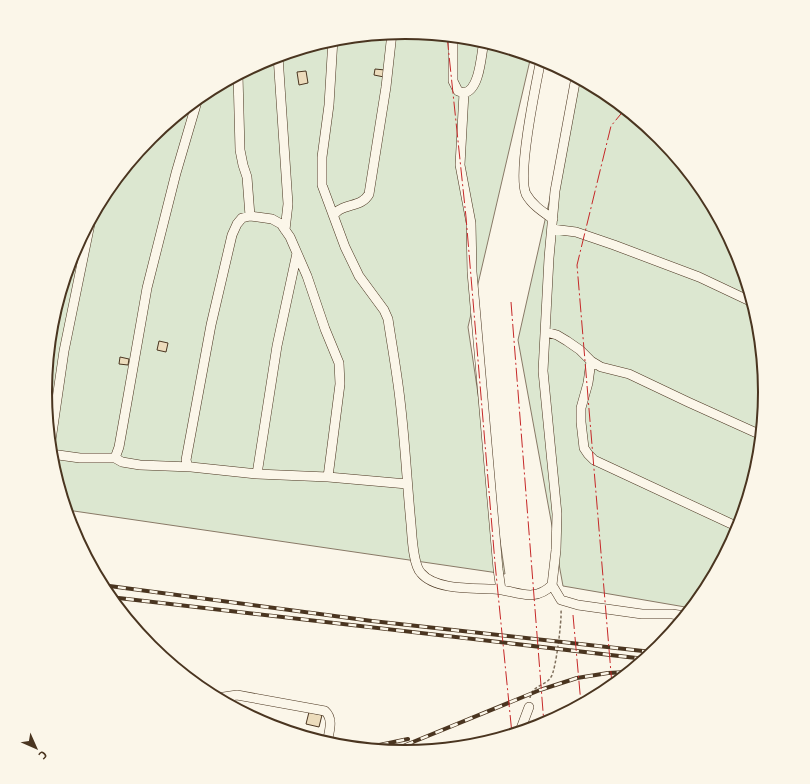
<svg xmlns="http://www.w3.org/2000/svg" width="810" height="784" viewBox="0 0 810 784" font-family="'Exo 2',sans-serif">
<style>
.green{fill:#dce7d0;stroke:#887966}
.building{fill:#ecdcbc;stroke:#4a3520}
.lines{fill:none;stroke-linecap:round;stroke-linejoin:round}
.minor-casing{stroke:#4a3520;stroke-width:10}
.path{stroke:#7f6f5c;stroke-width:1.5;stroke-dasharray:3 2;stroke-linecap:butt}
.minor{stroke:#fbf6e9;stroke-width:9}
.rail-casing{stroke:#4a3520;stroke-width:4}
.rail{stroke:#fbf6e9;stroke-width:2.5;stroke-dasharray:8;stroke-linecap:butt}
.power{stroke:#c62828;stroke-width:1;stroke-dasharray:14 3 2 3;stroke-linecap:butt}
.rim{fill:none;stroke:#4a3520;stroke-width:2}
</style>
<rect width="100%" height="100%" fill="#fbf6e9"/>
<path class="green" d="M405 32 475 39 531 56 468 327 505 574 67 510 52 462 45 392 52 322 72 254 106 192 151 137 205 93 267 59 335 39Z
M577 78 605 93 660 138 704 192 738 254 758 322 765 392 758 462 738 530 704 592 691 608 563 586 518 340Z"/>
<path class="building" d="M375 69 385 70 384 77 374 75Z
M306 71 308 83 299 85 297 72Z
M159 341 168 343 166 352 157 350Z
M120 357 129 359 128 365 119 364Z
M309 712 322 715 319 727 306 724Z"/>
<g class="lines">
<g class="minor-casing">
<path id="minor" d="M453 37V81L458 91 464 93C480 90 481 55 484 41
M333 39 329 105 322 157V185L345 247 359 276 384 310 388 319C392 346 397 373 400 400 405 441 407 483 411 524 412 536 413 565 421 573 435 590 472 588 493 589 516 590 533 604 552 585
M278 56 288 204 285 230
M541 59C536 84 517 174 526 194 532 205 543 212 553 219
M238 75 240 150 243 165 247 177 250 216
M576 77 555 191 549 258 543 371 557 514 556 550 552 585 561 600 578 605 642 614H672L685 616
M464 93 460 165 471 223 472 272 498 569 501 590
M333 215C336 213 338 210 341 209 351 204 363 205 369 194L386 87 392 33
M552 229 576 232 614 245 699 277 752 302
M546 332 557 335 567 341 580 350 591 361 601 367 629 374 688 402 761 435
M591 361 588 383 581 408V422L584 448 588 454 594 460 738 527
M50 447 64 351 91 219
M51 454 80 458H115L122 462 140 465 191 467 257 474 328 477 407 484
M115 458 119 447 127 402 147 288 176 173 198 98
M188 467 186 460 211 325 232 235 237 224 242 218 250 216 272 219 281 224 290 237 307 276 325 329 339 363 340 384 328 477
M257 474 277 346 297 253
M217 698 237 695 325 711C334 719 329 732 327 743
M520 731 529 707"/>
</g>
<path class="path" d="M530 698C532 685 546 686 551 677 556 670 562 619 561 610"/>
<use href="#minor" class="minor"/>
<g class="rail-casing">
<path id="rail" d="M102 585 372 621 652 652
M110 597 645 659
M365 748 408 739
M391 751 540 690 577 678 608 673 628 672"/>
</g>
<use href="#rail" class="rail"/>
<path class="power" d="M447 36 466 217 495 563 512 734
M511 302 544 724
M573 615 581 704
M612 685 577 265 611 126 625 109"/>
</g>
<path d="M0 0H810V784H0ZM52 392a353 353 0 1 1 706 0a353 353 0 1 1-706 0Z" fill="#fbf6e9" fill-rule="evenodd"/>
<path class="rim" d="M52 392a353 353 0 1 1 706 0a353 353 0 1 1-706 0Z"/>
<g transform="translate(36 748) rotate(135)" stroke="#fbf6e9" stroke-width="3" paint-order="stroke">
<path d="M0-3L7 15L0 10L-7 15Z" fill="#4a3520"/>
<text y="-6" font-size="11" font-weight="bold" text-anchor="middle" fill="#4a3520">С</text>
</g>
</svg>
